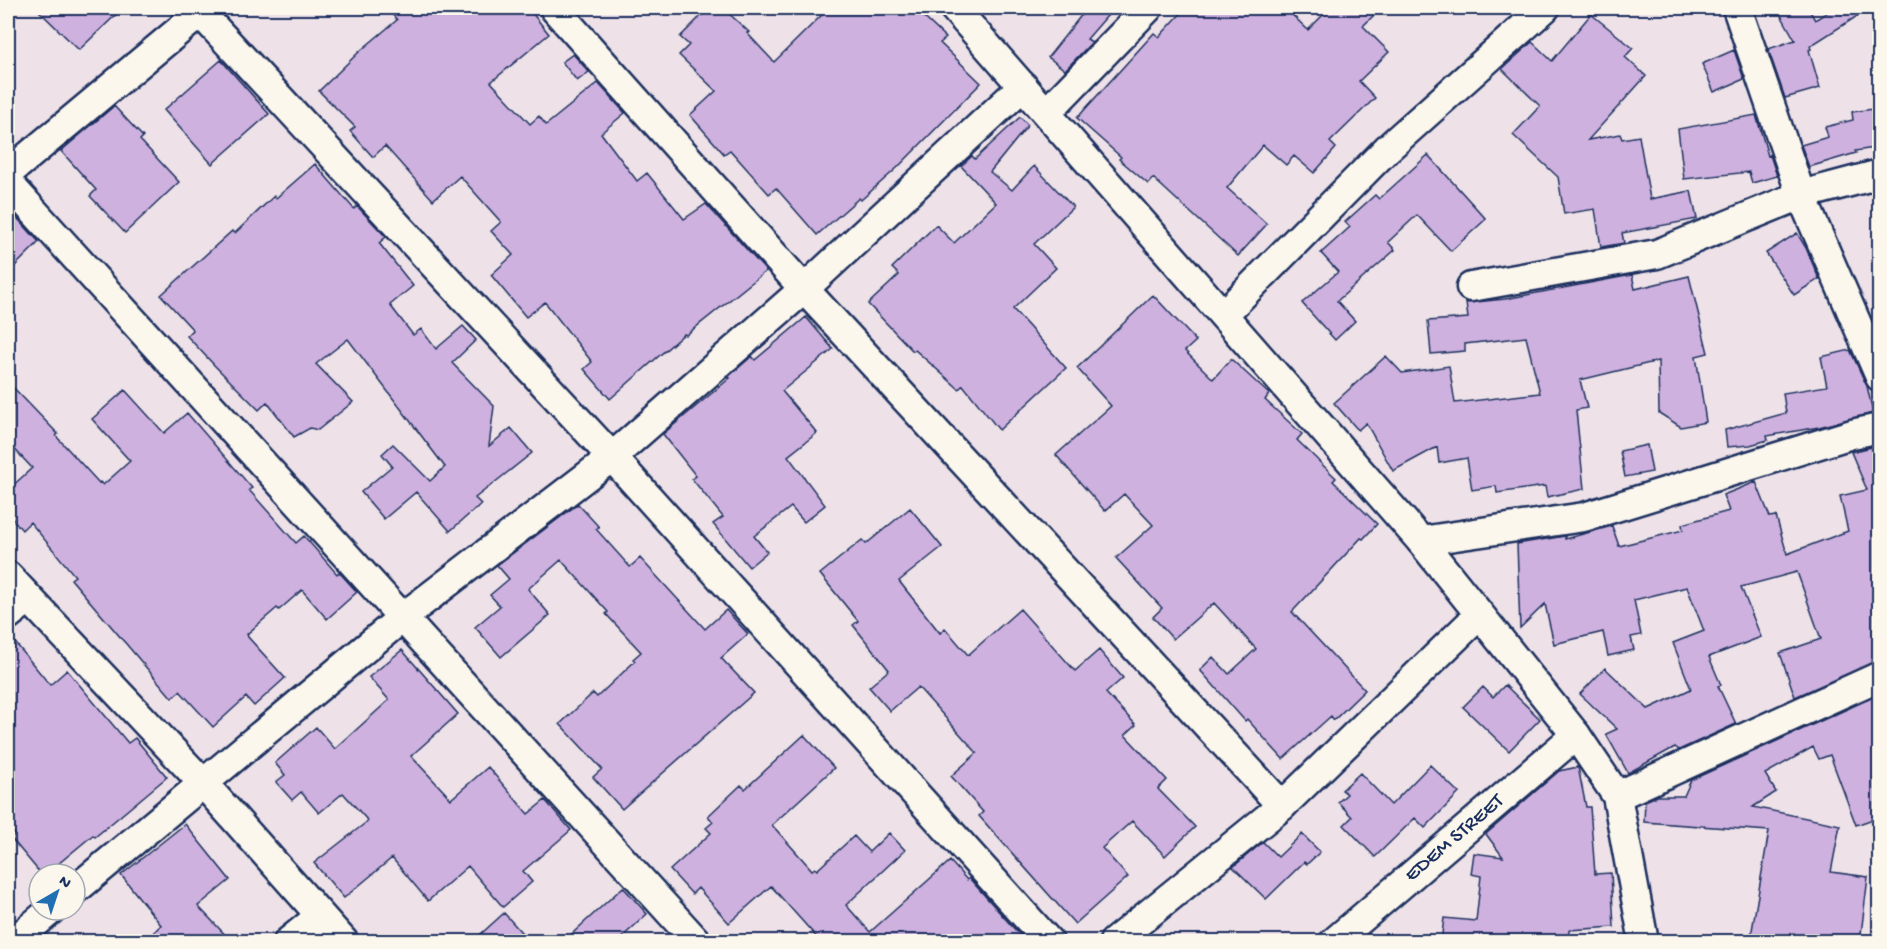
<svg xmlns="http://www.w3.org/2000/svg" width="1887" height="949" font-family="'Gochi Hand',sans-serif">
  <rect width="100%" height="100%" fill="#eee2e8"/>
  <filter id="ink" filterUnits="userSpaceOnUse"><feTurbulence type="fractalNoise" baseFrequency=".0167" numOctaves="2"/><feDisplacementMap in="SourceGraphic" scale="12" xChannelSelector="R" yChannelSelector="G"/><feConvolveMatrix kernelMatrix="1 2 1 2 8 2 1 2 1" color-interpolation-filters="sRGB"/></filter>
  <g filter="url(#ink)">
    <path fill="#ceb1df" stroke="#1b2f5e" stroke-width="1.5" d="M36,8H123L79,50Z
      M387,8H528L549,34L491,82L530,124L539,116L546,125L598,83L625,113L601,133L637,181L647,173L684,219L706,204L766,271L686,335L684,334L610,399L584,369L592,362L545,302L526,317L491,275L513,255L491,231L501,222L460,176L433,200L385,146L373,157L350,131L355,127L319,91L360,51L397,20Z
      M709,8H723L749,32L747,33L774,62L829,8H914L946,38L940,43L981,83L897,168L861,200L859,198L817,235L776,188L769,194L730,150L724,154L690,115L716,91L679,55L689,45L680,37Z
      M1087,8H1114L1087,39L1092,42L1065,70L1048,57Z
      M1186,8H1285L1308,30L1330,8H1381L1363,26L1389,52L1359,81L1375,98L1330,142L1336,148L1314,173L1294,156L1286,165L1263,145L1227,188L1267,224L1238,256L1153,178L1148,184L1119,159L1121,157L1077,118L1154,33L1159,37Z
      M1777,8H1808L1815,20L1834,8H1870L1810,46L1811,49L1809,50L1820,88L1785,98L1768,49L1795,40Z
      M1591,14L1633,48L1625,57L1646,76L1588,140L1620,134L1622,139L1639,136L1650,199L1691,191L1697,219L1622,233L1624,243L1601,247L1595,209L1564,214L1558,177L1513,135L1540,106L1502,69L1532,42L1552,61Z
      M1734,50L1744,79L1714,92L1702,64Z
      M573,54L589,72L577,81L562,62Z
      M221,60L269,114L212,164L164,110Z
      M114,106L143,137L140,140L179,182L125,233L90,196L96,190L61,151Z
      M1880,108V147L1855,151L1856,153L1809,167L1801,145L1828,137L1825,127L1853,120L1852,112Z
      M1756,115L1768,156L1770,155L1777,176L1752,183L1749,172L1684,179L1678,129Z
      M1020,117L1028,125L990,172L1012,190L1034,166L1073,207L1034,244L1056,268L1013,309L1066,368L999,430L963,385L959,389L915,350L913,351L868,304L899,275L892,268L936,225L954,243L996,203L961,166L972,156L975,159Z
      M1428,155L1486,219L1451,251L1417,215L1388,242L1395,250L1337,301L1355,321L1335,340L1302,303L1338,272L1321,253L1350,227L1345,222L1375,195L1379,199Z
      M315,164L354,209L357,206L386,237L379,243L413,286L390,305L413,335L421,329L436,349L463,326L476,340L452,363L494,406L489,446L511,428L532,453L475,498L481,504L450,531L416,492L384,519L361,492L392,466L382,454L393,444L430,481L445,467L348,339L316,364L353,402L318,430L310,428L294,437L267,402L259,410L215,366L187,336L193,330L161,295L232,231L235,233L274,196L276,198Z
      M8,208L39,242L8,273Z
      M1797,233L1806,248L1819,279L1794,295L1766,253Z
      M1632,275L1635,289L1689,276L1708,353L1696,356L1706,422L1681,427L1659,413L1658,361L1580,380L1587,408L1576,410L1584,489L1547,497L1545,486L1497,493L1496,486L1472,490L1467,458L1439,463L1437,447L1393,471L1366,423L1358,430L1334,403L1386,356L1402,373L1449,366L1455,403L1540,393L1526,337L1465,344V351L1431,354L1428,321L1468,318L1466,303L1505,299Z
      M1153,295L1196,341L1185,351L1213,379L1231,359L1269,394L1265,400L1302,434L1297,440L1336,478L1333,481L1377,524L1363,539L1361,538L1292,612L1365,690L1334,720L1331,716L1283,759L1247,719L1245,721L1200,670L1213,657L1229,674L1256,649L1214,603L1173,639L1153,617L1162,608L1116,558L1153,525L1124,494L1105,511L1056,455L1111,406L1077,368Z
      M806,317L833,349L782,391L817,433L788,456L825,505L804,522L791,507L754,536L767,552L749,567L713,524L723,517L692,479L696,476L663,434L730,378L728,377L752,356L755,360Z
      M1850,350L1867,386L1873,413L1819,427L1767,436L1768,440L1750,445L1727,447L1725,430L1786,413L1783,393L1827,386L1821,357Z
      M8,382L58,434L56,436L99,483L100,482L103,485L130,461L92,419L125,390L164,433L187,413L252,488L249,490L296,543L304,536L337,574L339,572L357,592L327,619L302,590L279,610L277,608L247,634L248,637L285,678L254,706L246,697L213,727L180,691L172,698L71,579L75,576L30,522L22,530L8,514V490L32,468L8,442Z
      M1647,445L1652,472L1625,477L1620,451Z
      M1880,445V660L1795,697L1780,653L1821,639L1797,572L1741,587L1761,637L1709,657L1721,685L1718,686L1736,724L1679,750L1675,747L1628,773L1606,734L1617,729L1580,694L1605,668L1648,709L1691,689L1673,643L1704,631L1687,587L1634,600L1641,635L1631,637L1634,650L1608,656L1603,632L1554,644L1545,604L1520,628L1517,544L1565,536V539L1612,526L1619,546L1683,530L1682,524L1729,511L1723,495L1756,482L1770,517L1776,516L1787,554L1848,531L1840,496L1867,490L1851,452Z
      M578,504L599,527L596,529L630,567L640,558L705,629L726,610L748,634L721,658L754,693L622,809L593,777L602,769L560,724L593,693L597,697L635,661L633,659L641,652L606,614L608,612L561,560L528,589L550,615L501,657L475,627L500,606L490,595L509,579L497,565Z
      M910,508L942,547L899,581L940,633L945,628L968,655L1020,609L1075,671L1099,650L1123,678L1106,693L1136,725L1125,735L1167,780L1158,789L1195,827L1165,856L1132,821L1102,848L1128,877L1075,924L979,816L983,812L951,776L977,753L918,687L890,711L869,687L889,670L853,625L858,621L820,574L862,540L866,544Z
      M8,634L50,685L67,670L128,743L135,738L167,777L95,837L93,835L46,874H41L11,838L15,834L8,826Z
      M402,650L458,714L411,756L451,799L488,767L528,814L545,800L571,830L523,871L532,882L503,907L468,866L428,901L392,858L344,898L314,863L368,821L343,793L319,813L301,792L292,800L276,782L285,775L275,763L316,727L335,749L389,700L369,677Z
      M1505,685L1540,719L1509,751L1463,707L1483,687L1493,697Z
      M1880,694V792L1876,818L1856,825L1830,755L1819,759L1813,747L1765,774L1776,792L1753,807L1840,825L1831,872L1868,877L1860,942H1750L1769,831L1644,822L1645,801L1657,796H1684L1691,780Z
      M804,735L834,768L772,825L812,870L815,868L817,870L854,836L869,852L889,833L905,850L846,905L870,932L950,861L967,880L969,878L1026,942H821L771,886L729,923L698,888L692,894L670,870L711,833L706,828L713,822L708,816L741,785L745,789Z
      M1430,765L1459,793L1425,828L1415,818L1375,857L1344,825L1352,817L1338,802L1347,794L1342,790L1360,773L1391,805Z
      M1578,767L1586,807H1590L1595,874L1611,873L1614,927L1569,930L1568,942H1441L1444,918L1476,921L1481,876L1471,874L1474,853L1503,857L1486,834L1559,771Z
      M185,824L230,880L198,906L232,942H144L161,925L121,875Z
      M1302,834L1320,852L1307,864L1304,862L1266,899L1233,867L1263,842L1278,857Z
      M623,887L647,914L617,942H563Z
      M504,913L530,942H472Z"/>
    <g fill="none" stroke-linecap="round" stroke-linejoin="round">
      <g stroke="#1b2f5e" stroke-width="33">
        <g id="minor">
          <path d="M196,8L612,457L1049,942"/>
          <path d="M554,8L804,289L1282,806"/>
          <path d="M954,8L1421,541L1576,735L1617,796L1644,942"/>
          <path d="M1737,8L1801,195L1880,377"/>
          <path d="M1047,112L1148,8"/>
          <path d="M8,173L206,8"/>
          <path d="M8,183L697,942"/>
          <path d="M1471,287L1657,254L1801,195L1880,174"/>
          <path d="M1224,314L1387,149L1545,8"/>
          <path d="M1421,541L1584,517L1852,434L1880,428"/>
          <path d="M8,576L203,783L344,942"/>
          <path d="M8,615L28,599"/>
          <path d="M1617,796L1880,676"/>
          <path d="M75,890L403,617L612,457L804,289L1023,86"/>
          <path d="M13,942L51,910"/>
          <path d="M288,942L320,916"/>
          <path d="M1114,942L1282,806L1479,615"/>
          <path id="s1" d="M1334,942L1576,735"/>
        </g>
      </g>
      <use href="#minor" stroke="#fbf7ec" stroke-width="28"/>
    </g>
  </g>
  <g text-anchor="middle" dominant-baseline="central" stroke-width="6" stroke-linejoin="round" paint-order="stroke">
    <g font-size="21" fill="#1b2f5e" stroke="#fbf7ec">
      <text stroke="none"><textPath href="#s1" startOffset="159">EDEM STREET</textPath></text>
    </g>
  </g>
  <rect width="1887" height="949" fill="none" stroke="#fbf7ec" stroke-width="30"/>
  <rect x="15" y="15" width="1857" height="919" fill="none" stroke="#1b2f5e" stroke-width="2" filter="url(#ink)"/>
  <g transform="translate(57 892) rotate(39)"><circle r="28" fill="#fbf7ec" stroke="#a1a7b3" stroke-width="1.5"/>
  <path d="M0-4.5L10 22L0 15L-10 22Z" fill="#1f6fb2"/>
  <text y="-9" font-size="16" font-weight="bold" text-anchor="middle" fill="#1b2f5e">N</text>
  </g>
</svg>
